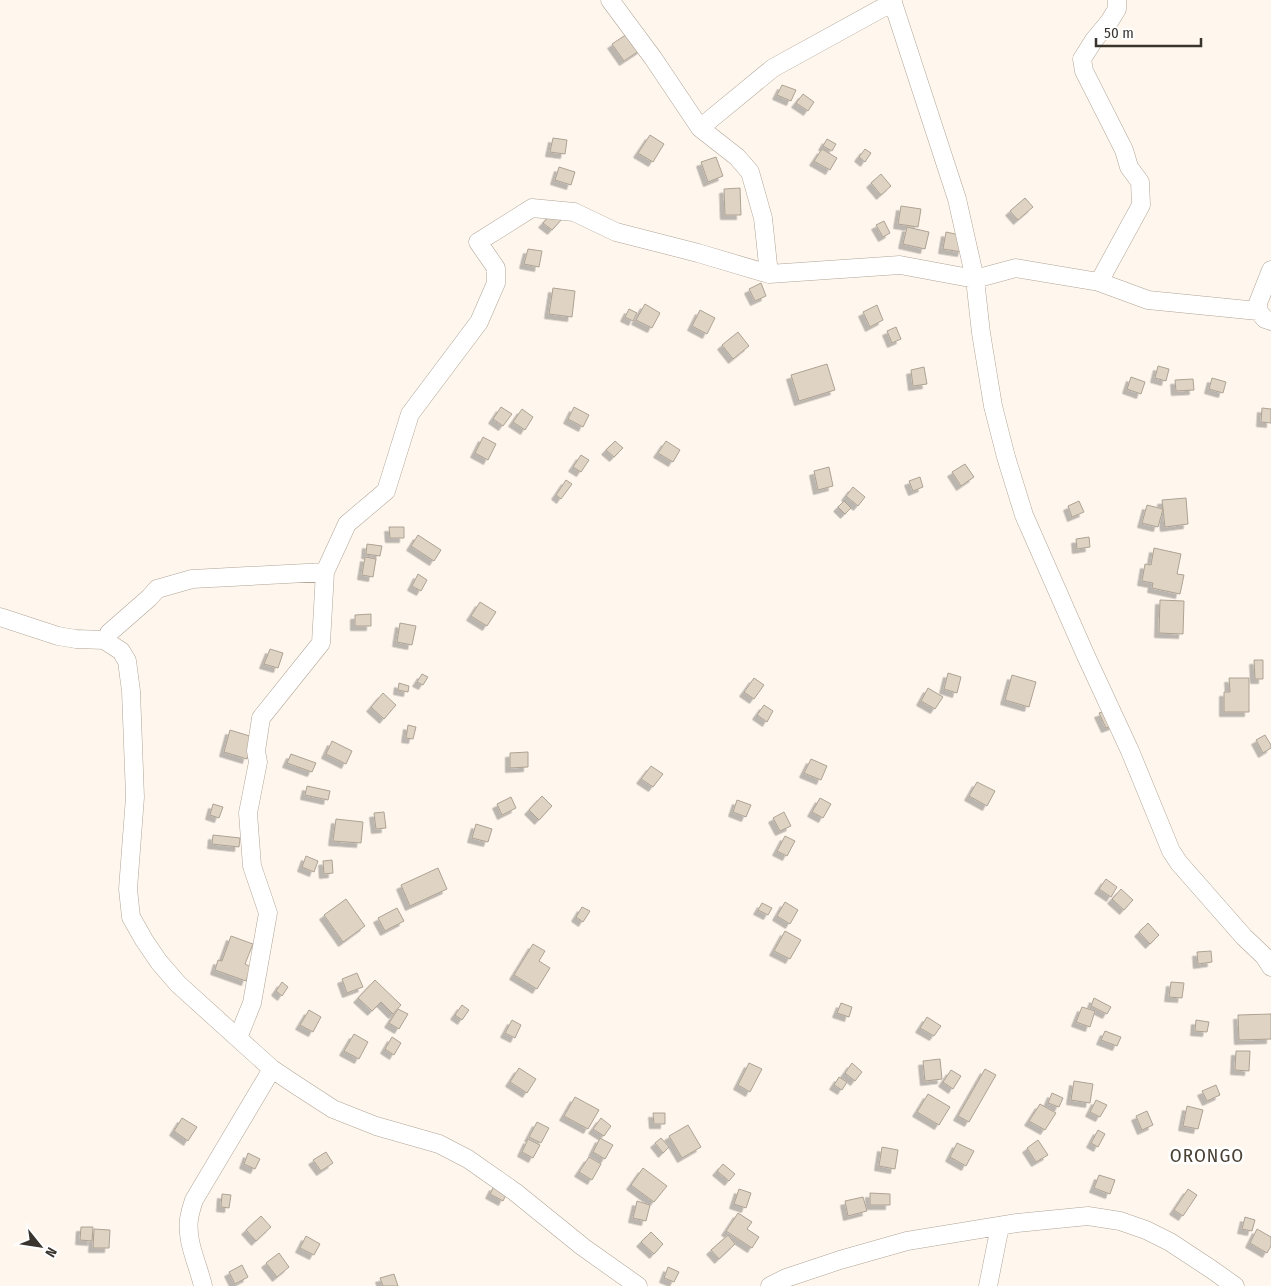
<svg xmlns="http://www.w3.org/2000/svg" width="1271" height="1286" font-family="'Fira Sans Condensed',sans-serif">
  <defs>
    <filter id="shadow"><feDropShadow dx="-4.5" dy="4.5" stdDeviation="0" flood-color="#0004"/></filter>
  </defs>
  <rect width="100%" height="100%" fill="#fff7ee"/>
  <path fill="#dfd3c4" stroke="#aea293" filter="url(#shadow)" d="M630,32L642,49L624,61L612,44Z
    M782,85L796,90L791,101L777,95Z
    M803,94L814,102L808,111L796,103Z
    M650,135L664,144L653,162L638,153Z
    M553,138L567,140L565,154L550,152Z
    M827,139L836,144L832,151L823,146Z
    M822,149L837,158L830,170L814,161Z
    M865,149L871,153L865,162L859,157Z
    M716,157L723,176L708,182L701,162Z
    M559,167L575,172L571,185L555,180Z
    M881,174L891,186L881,195L871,183Z
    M740,188L741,215H725L724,189Z
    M1025,198L1033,207L1018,220L1010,211Z
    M901,206L921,209L918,227L898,224Z
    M554,211L563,218L552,230L543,223Z
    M884,221L890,233L883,237L876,225Z
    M907,227L929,232L925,249L903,244Z
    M946,232L965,236L962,252L943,249Z
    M528,249L542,251L539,267L524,264Z
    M761,283L766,296L755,301L749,289Z
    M553,288L575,291L572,317L549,314Z
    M645,304L660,313L652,328L636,320Z
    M877,305L883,320L870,327L863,312Z
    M629,309L637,313L633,321L625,317Z
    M700,310L715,318L707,334L692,326Z
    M896,327L901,339L892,343L887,331Z
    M738,332L749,346L733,359L722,345Z
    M827,364L835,390L799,401L791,375Z
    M1158,366L1169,369L1166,381L1155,378Z
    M924,367L927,384L913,386L911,370Z
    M1131,377L1145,382L1141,394L1127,389Z
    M1212,378L1226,382L1223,393L1209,389Z
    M1193,379L1194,390L1176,391L1175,380Z
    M501,407L512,414L503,426L493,419Z
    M574,407L589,415L583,427L568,419Z
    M1262,408L1271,409V423L1261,422Z
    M522,409L533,417L525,430L513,422Z
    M483,437L496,444L488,460L475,453Z
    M615,441L623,448L614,457L606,450Z
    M666,441L680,450L673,462L658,453Z
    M581,455L589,460L581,472L573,467Z
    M965,464L974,477L961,486L952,472Z
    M829,467L833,486L818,490L814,471Z
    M920,477L923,487L913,491L909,481Z
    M566,480L572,484L561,499L556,495Z
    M853,487L865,497L858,506L846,496Z
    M1186,498L1188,524L1165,527L1162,500Z
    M844,501L851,508L845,514L838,507Z
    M1079,501L1084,512L1072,517L1068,506Z
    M1147,505L1163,509L1158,527L1142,523Z
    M389,527H404V538H390Z
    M418,535L441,550L434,561L411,546Z
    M1089,537L1090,547L1077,549L1076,539Z
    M367,544L382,546L380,556L366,554Z
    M1154,548L1181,554L1177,574L1184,575L1180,594L1152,588L1153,583L1142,581L1145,564L1151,565Z
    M365,557L376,559L373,577L362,575Z
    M418,574L427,580L421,591L412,586Z
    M1160,600L1184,601L1183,634L1159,633Z
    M480,602L496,612L487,626L471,616Z
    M371,614V626H355V615Z
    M400,623L416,626L412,645L397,642Z
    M270,649L283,653L278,668L264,664Z
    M1254,660H1263V679H1255Z
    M948,673L961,677L957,693L944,689Z
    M422,674L428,677L423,685L417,682Z
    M1012,675L1036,682L1029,707L1005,700Z
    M754,678L764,685L754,699L744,692Z
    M1229,678H1249V712H1224V692H1230Z
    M399,683L409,686L408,692L398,690Z
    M928,688L943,697L935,709L921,701Z
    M383,693L396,705L384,719L371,707Z
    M764,705L773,711L767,722L757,715Z
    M1108,710L1114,725L1106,728L1099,713Z
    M408,725L416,727L413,739L406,738Z
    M230,730L253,737L247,759L224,752Z
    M1265,735L1271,745V748L1263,753L1256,740Z
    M332,741L352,751L346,764L326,754Z
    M528,752V767L510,768V753Z
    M291,754L316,763L312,772L287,763Z
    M811,759L827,766L821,780L804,773Z
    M651,766L663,774L653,787L641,779Z
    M977,782L995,791L987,806L969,796Z
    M307,786L330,791L328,800L305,795Z
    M542,796L552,806L539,820L529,810Z
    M511,797L516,808L502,815L497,804Z
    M820,798L831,804L823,818L812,812Z
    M737,800L751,805L746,817L733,812Z
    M213,804L223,807L219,818L210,815Z
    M384,812L386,828L376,829L374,813Z
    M784,812L791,826L780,831L773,818Z
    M336,819L363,822L361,843L333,841Z
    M476,824L492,829L488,842L472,838Z
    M213,835L240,838L239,847L212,844Z
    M785,836L795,841L787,856L777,851Z
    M306,856L318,861L314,872L302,867Z
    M332,860L333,873L324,874L323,861Z
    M438,868L447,889L410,906L401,885Z
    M1106,879L1117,887L1111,897L1099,889Z
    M1121,889L1133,900L1124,910L1112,899Z
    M346,899L365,926L343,942L324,915Z
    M785,902L798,910L790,924L777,916Z
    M762,903L772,908L768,915L758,910Z
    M582,907L590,911L583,922L576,917Z
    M397,908L404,921L385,931L378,918Z
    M1148,923L1159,935L1150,944L1139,932Z
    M785,931L801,940L790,959L774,951Z
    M231,936L253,944L245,964L251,967L246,981L215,970L218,960L222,961Z
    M533,944L545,951L539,961L550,968L537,989L514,975Z
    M1211,951L1212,962L1198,964L1197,952Z
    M357,973L363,987L347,993L342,979Z
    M375,980L401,1005L393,1014L381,1002L372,1011L358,998Z
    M282,982L288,987L282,996L276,991Z
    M1171,982L1184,983L1182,998L1169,997Z
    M1094,998L1111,1007L1107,1014L1091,1006Z
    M841,1003L852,1007L849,1017L837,1013Z
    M462,1005L469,1010L462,1020L455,1015Z
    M1082,1007L1095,1011L1090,1027L1076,1022Z
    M398,1009L408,1014L399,1029L389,1023Z
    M309,1010L321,1017L313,1032L300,1025Z
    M1271,1014V1039L1239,1040L1238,1015Z
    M927,1017L941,1026L934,1036L920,1028Z
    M512,1020L521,1025L515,1038L505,1033Z
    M1196,1020L1209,1022L1207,1032L1195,1031Z
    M1105,1031L1121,1037L1117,1046L1101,1040Z
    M354,1034L368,1042L359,1059L344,1051Z
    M392,1037L401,1043L394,1055L385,1049Z
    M1236,1051H1250L1249,1071L1235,1070Z
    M940,1059L942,1079L925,1081L923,1061Z
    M749,1063L762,1069L750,1092L738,1085Z
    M852,1063L862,1072L855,1081L845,1073Z
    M519,1068L536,1079L527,1093L510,1082Z
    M985,1069L996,1075L969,1122L958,1116Z
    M951,1070L961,1076L953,1089L943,1082Z
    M839,1077L847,1082L842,1090L834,1085Z
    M1074,1081L1093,1084L1090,1103L1071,1100Z
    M1216,1085L1220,1095L1207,1101L1202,1091Z
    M1052,1093L1063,1098L1059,1107L1048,1103Z
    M928,1094L950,1107L939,1125L917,1112Z
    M575,1097L599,1110L588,1129L564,1116Z
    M1096,1100L1107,1105L1100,1117L1090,1112Z
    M1040,1104L1056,1113L1045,1130L1029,1121Z
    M1187,1106L1203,1110L1198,1129L1183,1126Z
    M1147,1111L1153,1125L1142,1130L1136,1116Z
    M653,1113H665V1124H654Z
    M182,1118L197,1127L188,1141L174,1131Z
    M601,1118L611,1126L604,1136L593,1129Z
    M537,1122L549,1128L541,1143L529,1137Z
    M688,1125L701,1147L682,1158L669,1136Z
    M1098,1130L1105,1134L1098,1147L1091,1143Z
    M600,1138L613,1145L605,1159L593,1152Z
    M661,1138L669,1147L663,1153L655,1143Z
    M528,1139L540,1145L533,1158L522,1152Z
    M1038,1140L1048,1155L1036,1162L1027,1148Z
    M957,1143L974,1151L966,1166L950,1157Z
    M882,1147L898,1150L895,1169L879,1166Z
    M326,1152L333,1163L321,1171L313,1160Z
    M248,1153L260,1159L255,1169L244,1164Z
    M589,1157L601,1164L592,1180L579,1172Z
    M723,1164L735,1174L729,1181L717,1171Z
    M643,1168L667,1186L654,1202L631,1185Z
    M1099,1175L1115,1180L1110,1194L1094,1188Z
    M494,1186L507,1193L503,1201L490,1194Z
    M739,1189L751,1193L746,1208L734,1204Z
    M1188,1189L1197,1195L1183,1216L1174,1210Z
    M870,1193L890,1194V1205H870Z
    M222,1194L231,1195L229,1208L221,1207Z
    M863,1197L867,1211L848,1216L845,1201Z
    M637,1201L650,1205L646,1221L633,1218Z
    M738,1213L752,1222L747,1229L759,1237L752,1248L726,1231Z
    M261,1216L271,1227L256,1241L246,1230Z
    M1245,1217L1255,1220L1252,1231L1242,1229Z
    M81,1227H93L92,1241L80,1240Z
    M94,1229L110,1230L109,1248H93Z
    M1257,1229L1271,1237V1246L1267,1253L1250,1243Z
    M651,1232L663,1244L654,1254L641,1242Z
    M728,1235L735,1244L719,1259L711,1250Z
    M306,1236L320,1244L314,1255L300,1248Z
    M279,1253L289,1267L277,1277L266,1263Z
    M242,1265L248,1277L235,1284L229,1272Z
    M668,1267L679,1272L674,1282L664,1278Z
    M394,1274L398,1286H383L380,1278Z"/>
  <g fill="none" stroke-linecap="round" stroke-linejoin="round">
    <g stroke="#b0a496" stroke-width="19">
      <path id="minor" d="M610,0L653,58L700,128L737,157L750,172L763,218L769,274
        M892,0L957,199L975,279L981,333L993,406L1006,457L1024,515L1086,656L1130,751L1171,851L1179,863L1244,937L1264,956L1271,967
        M700,128L773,68L893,2
        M1271,270L1258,303V311L1265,319L1271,321
        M1099,282L1141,205L1140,182L1129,167L1124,150L1084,71L1082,59L1094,40L1109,22L1117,9V0
        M0,617L58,636L76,639L104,640L121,651L127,661L131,691L135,797L128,889L131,917L144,940L159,962L178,984L272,1069L296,1085L333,1109L376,1126L439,1144L468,1159L515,1192L583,1247L638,1286
        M109,633L149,598L157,589L192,579L325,572
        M238,1038L252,1003L268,913L252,866L248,813L258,762L256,751L261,718L321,643L325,572L347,524L386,491L410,414L479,322L496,283V268L478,242L532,208L574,212L616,232L698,253L769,274L900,265L975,279L1016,268L1099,282L1148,300L1258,311
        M203,1286C198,1264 186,1242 189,1219C190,1213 192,1206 194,1200L272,1069
        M770,1286L786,1278L840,1260L907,1241L1017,1223L1088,1216L1120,1221L1146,1230L1170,1242L1211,1269L1235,1286
        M988,1286L1000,1226"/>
    </g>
    <use href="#minor" stroke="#fff" stroke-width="18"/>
  </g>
  <g text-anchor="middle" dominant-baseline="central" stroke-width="5" stroke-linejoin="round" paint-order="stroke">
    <g font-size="19" letter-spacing="1" fill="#4a4033" stroke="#fff">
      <text x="1207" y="1155">ORONGO</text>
    </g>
  </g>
  <g transform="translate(40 1246) rotate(120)" stroke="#ffffff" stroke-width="4" paint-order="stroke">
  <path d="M0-4L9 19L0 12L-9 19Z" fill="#39342e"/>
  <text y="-8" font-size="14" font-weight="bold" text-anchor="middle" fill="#39342e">N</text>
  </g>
  <path d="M1096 38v8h105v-8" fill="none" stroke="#39342e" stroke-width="2.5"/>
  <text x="1104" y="38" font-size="15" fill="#39342e" stroke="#ffffff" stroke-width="4" paint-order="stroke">50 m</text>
</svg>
